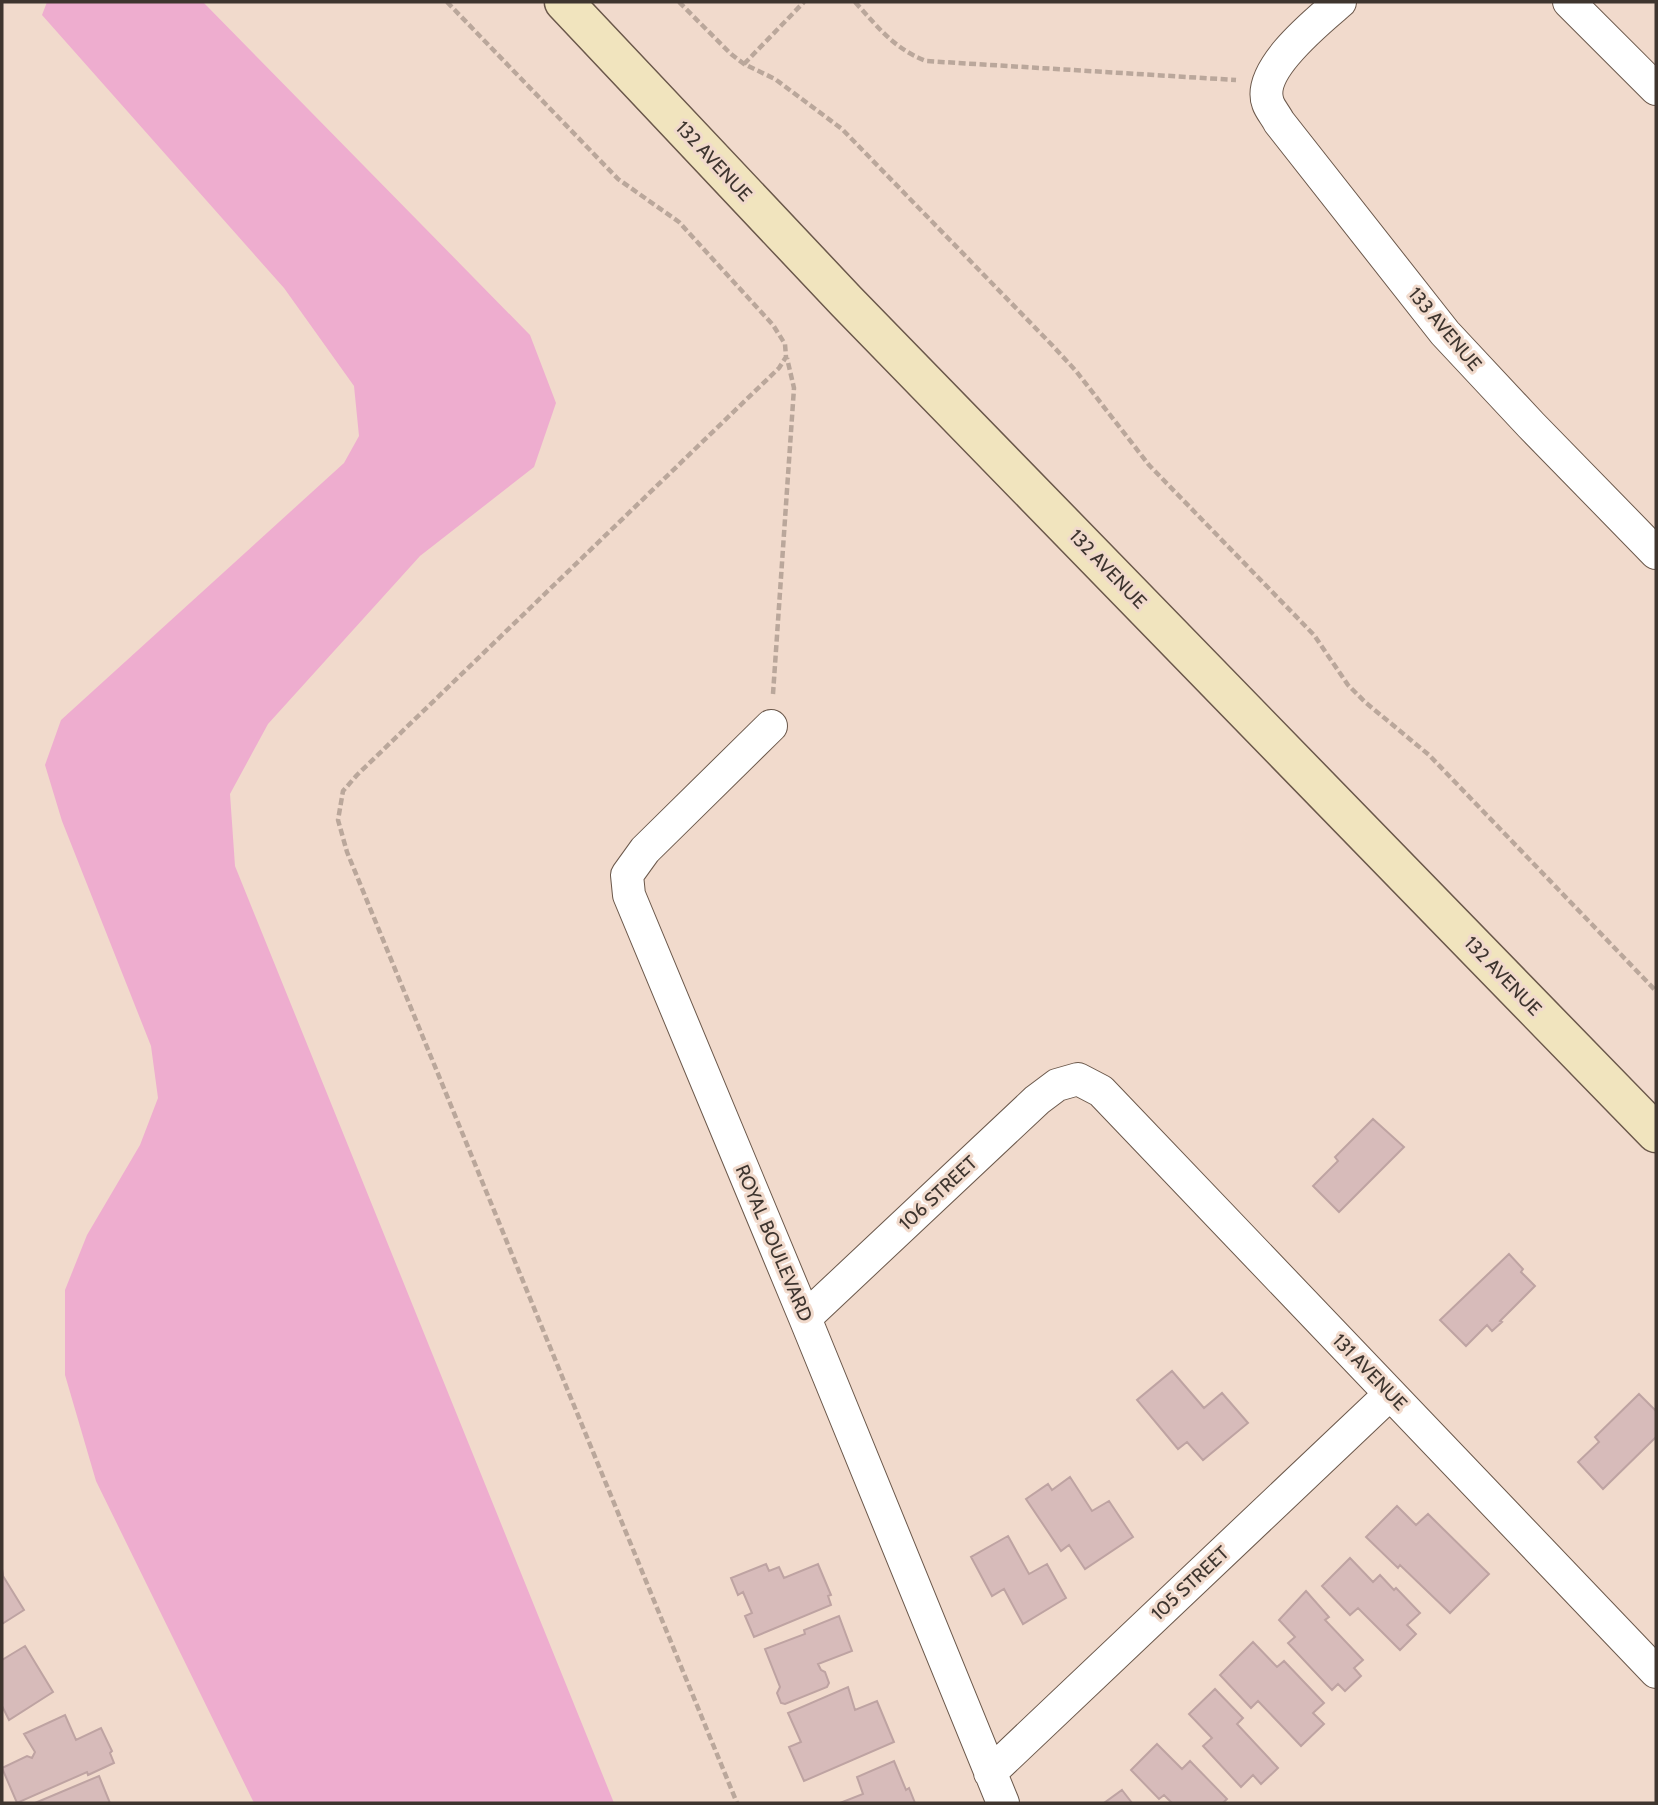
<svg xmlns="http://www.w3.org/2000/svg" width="1658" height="1805" font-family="Cabin,sans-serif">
  <rect width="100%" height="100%" fill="#f1dacc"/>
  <path fill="#eeadcf" d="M47,2H203L530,335L556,403L534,467L420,556L268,724L230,794L235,866L614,1803H254L96,1481L65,1375V1290L87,1235L140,1145L158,1098L151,1046L62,821L45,765L61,720L344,463L359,436L354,386L284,288L42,15Z"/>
  <path fill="#d7bbba" stroke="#bea3a2" stroke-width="2" d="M1373,1119L1404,1147L1339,1212L1313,1186L1338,1161L1335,1157Z
    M1509,1254L1523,1269L1521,1272L1535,1286L1500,1321L1502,1322L1492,1331L1487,1325L1466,1346L1440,1320Z
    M1172,1371L1204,1408L1222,1393L1248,1423L1203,1460L1187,1442L1178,1449L1137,1400Z
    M1639,1394L1655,1410L1656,1408V1437L1603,1489L1578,1462L1599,1442L1595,1437Z
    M1070,1477L1092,1511L1109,1501L1133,1537L1085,1569L1069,1545L1061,1551L1026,1499L1048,1484L1052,1490Z
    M1397,1506L1416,1525L1428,1514L1489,1574L1450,1613L1400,1565L1398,1568L1366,1537Z
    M1008,1536L1029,1574L1047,1564L1066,1598L1023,1624L1004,1589L992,1596L971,1557Z
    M1350,1558L1373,1582L1380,1575L1394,1590L1396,1588L1420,1613L1407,1625L1416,1634L1400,1650L1358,1608L1350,1615L1322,1586Z
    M766,1564L769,1571L779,1567L784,1578L818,1564L831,1595L828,1596L831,1605L754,1637L745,1616L752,1613L743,1592L738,1595L731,1578Z
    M2,1569L3,1576L24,1610L2,1624Z
    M1306,1591L1329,1617L1325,1620L1363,1660L1354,1668L1361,1676L1345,1691L1338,1684L1332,1690L1288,1643L1295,1637L1279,1620Z
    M839,1616L852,1651L818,1664L821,1670L825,1672L829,1683L827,1687L785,1704L781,1703L777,1693L780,1687L765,1649L805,1634L804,1630Z
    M1253,1642L1277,1667L1284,1661L1324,1703L1313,1713L1324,1724L1301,1746L1258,1701L1251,1708L1220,1675Z
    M25,1646L53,1692L9,1720L2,1706V1660Z
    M848,1687L855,1710L877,1701L894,1742L804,1781L789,1747L801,1742L788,1713Z
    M1215,1689L1243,1718L1237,1724L1278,1768L1261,1784L1253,1775L1241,1787L1203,1746L1212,1738L1189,1714Z
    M65,1715L76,1740L101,1728L112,1751L110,1753L114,1763L88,1775L87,1772L17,1803L2,1768L27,1756L32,1758L35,1752L24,1734Z
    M1157,1744L1182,1769L1190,1761L1227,1799L1223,1803H1172L1164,1795L1159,1799L1131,1770Z
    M894,1761L906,1790L909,1788L915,1803H840L863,1794L857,1777Z
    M99,1776L110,1803H35Z
    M1122,1790L1132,1803H1104Z"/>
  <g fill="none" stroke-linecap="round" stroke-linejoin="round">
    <g stroke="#6b584b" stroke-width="34">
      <path id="street" d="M1340,2C1318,21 1256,70 1268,103C1270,109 1276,116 1279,122L1445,333L1531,425L1656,553
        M1569,2L1656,89
        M771,726L645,850L627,875L629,895L805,1318L1003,1803
        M805,1318L1037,1100L1057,1085L1078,1079L1101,1091L1656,1672
        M990,1773L1390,1394"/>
    </g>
    <g stroke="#6b584b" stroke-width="41">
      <path id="secondary" d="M564,2L846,301L1656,1133"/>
    </g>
    <path stroke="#baa79b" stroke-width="4.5" stroke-dasharray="7 3.5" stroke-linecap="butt" d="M447,2L618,179L679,222L773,325L785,344L786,357L779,368L357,775L343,791L338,820L347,852L737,1803
      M679,2L731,54L744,64L775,79L842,129L1051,344L1076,371L1149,465L1314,635L1348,685L1365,702L1429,755L1656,991
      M855,2C878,27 893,48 926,61L1236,80
      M744,64L804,2
      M773,694L794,388L787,358"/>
    <use href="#street" stroke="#fff" stroke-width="32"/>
    <use href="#secondary" stroke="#f1e4be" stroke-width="38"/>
  </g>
  <g text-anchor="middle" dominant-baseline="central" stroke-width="6" stroke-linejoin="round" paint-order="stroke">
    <g font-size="19" fill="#3e352f" stroke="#f1dacc">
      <text transform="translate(714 161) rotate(47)">132 AVENUE</text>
      <text transform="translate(1445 329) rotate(50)">133 AVENUE</text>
      <text transform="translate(1108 569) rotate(46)">132 AVENUE</text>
      <text transform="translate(1503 976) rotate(46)">132 AVENUE</text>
      <text transform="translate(938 1193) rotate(-43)">106 STREET</text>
      <text transform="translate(774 1243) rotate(67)">ROYAL BOULEVARD</text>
      <text transform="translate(1370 1372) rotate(46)">131 AVENUE</text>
      <text transform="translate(1190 1583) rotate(-43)">105 STREET</text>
    </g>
  </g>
  <rect width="1658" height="1805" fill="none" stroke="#3e352f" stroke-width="7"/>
</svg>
